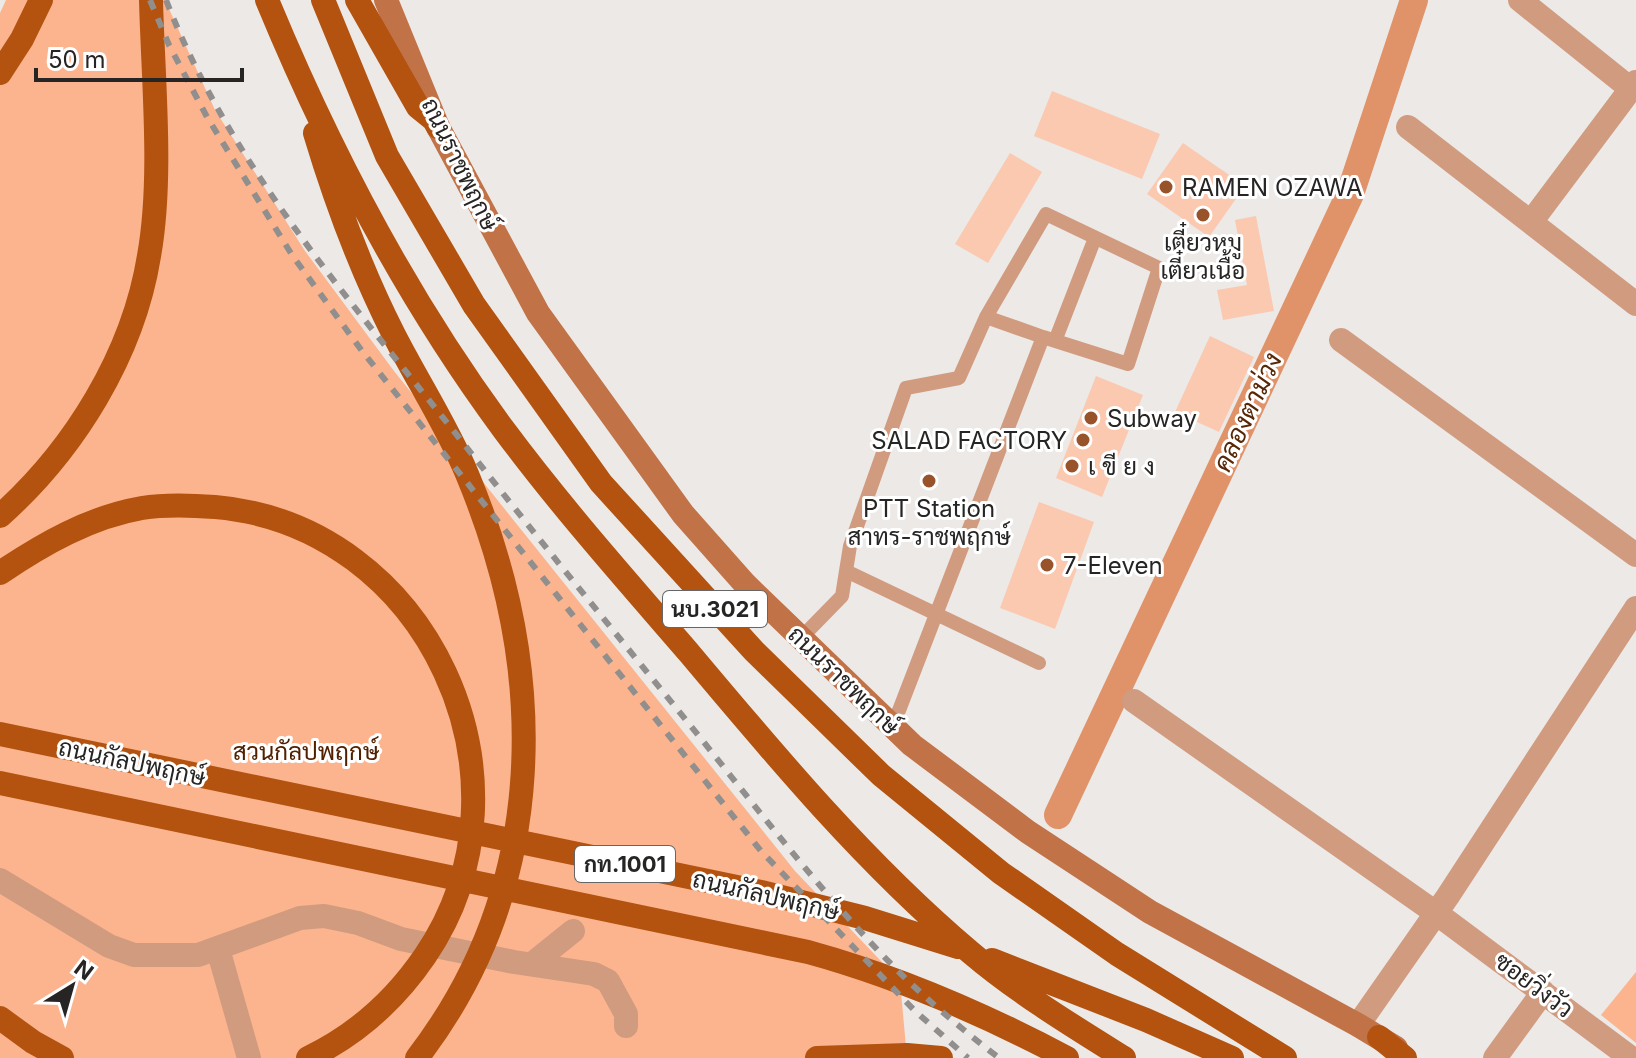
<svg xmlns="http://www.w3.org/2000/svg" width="1636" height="1058" font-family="Inter,Sarabun,sans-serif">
  <rect width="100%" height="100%" fill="#ece9e7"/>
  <path fill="#fcb48e" d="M6,0H165L215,110L305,251L394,371L795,871L900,981L907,1058H0V13Z
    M1636,972V1043L1601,1015Z"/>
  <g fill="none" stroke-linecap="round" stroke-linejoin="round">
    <path stroke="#e09269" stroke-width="28" d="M1058,815L1350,194L1414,0"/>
  </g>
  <path fill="#fac9b0" d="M1052,91L1160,134L1142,179L1034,136Z
    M1183,143L1245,186L1209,237L1147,194Z
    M1010,153L1042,172L988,263L955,244Z
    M1256,216L1274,311L1223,320L1217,290L1247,285L1235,220Z
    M1210,336L1254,357L1219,432L1175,412Z
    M1096,376L1143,395L1102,497L1056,478Z
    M1039,502L1094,522L1055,629L1000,608Z"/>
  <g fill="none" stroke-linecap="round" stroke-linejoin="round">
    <path stroke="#d19b7f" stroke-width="14" d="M986,317L1046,214L1159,268L1128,364L1043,337
      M1055,341L1095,238
      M846,571L1039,663
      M801,638L842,596L850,546L906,388L959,378L986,317L1043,337L893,726"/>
    <path stroke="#d19b7f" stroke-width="24" d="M1520,0L1631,89
      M1408,127L1636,304
      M1531,222L1636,82
      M1341,340L1636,555
      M1134,701L1436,913L1631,1058
      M0,880L109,946L134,955H198L300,918L324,916L358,923L401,939L514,962L594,974L608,981L626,1014V1026
      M218,949L249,1058
      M532,964L573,931
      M1358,1025L1448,896L1636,608
      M1495,1058L1543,992"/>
    <path stroke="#c17247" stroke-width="24" d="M386,0L438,127L538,313L683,514L745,584L912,745L1028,832L1150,912L1358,1025L1396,1048"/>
    <path stroke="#b3530f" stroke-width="24" d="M267,0C329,150 407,299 504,430C562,508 627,581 690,654C778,759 866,864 970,952C1017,992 1071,1025 1124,1058
      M323,0L387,156L474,305L601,483L754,651L881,775L1001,873L1117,954L1285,1058
      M357,0L418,107L434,120L438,127
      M0,73L22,39L41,0
      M315,133C336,203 361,270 394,335C418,382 447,426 467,474C549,670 550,885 417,1058
      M0,516C74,450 133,355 149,256C163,178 153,80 151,0
      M0,573C43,544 90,517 142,508C166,504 190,505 215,507C428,525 545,780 425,956C395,1000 356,1035 308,1058
      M0,734L761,892L865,918L958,947
      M0,783L808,952C899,977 984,1014 1067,1058
      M992,960L1146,1020L1232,1058
      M0,1018L33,1042L62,1058
      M1379,1037L1405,1058
      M817,1058L907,1055L941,1058"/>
    <path stroke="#918f8e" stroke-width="6" stroke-dasharray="10 10" stroke-linecap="butt" d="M150,0L169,45L207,117L292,255L362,351L761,851L914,1010L968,1058
      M166,0C231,167 350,300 460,439C535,535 613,630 690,725C757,808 821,893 896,969C928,1001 963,1030 999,1058"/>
  </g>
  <g fill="#99532b" stroke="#fff" stroke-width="3">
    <circle cx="1166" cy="187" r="8"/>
    <circle cx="1203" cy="215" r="8"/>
    <circle cx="1091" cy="418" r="8"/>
    <circle cx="1083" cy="440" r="8"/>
    <circle cx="1072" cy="466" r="8"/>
    <circle cx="929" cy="481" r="8"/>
    <circle cx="1047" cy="565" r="8"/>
  </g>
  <g text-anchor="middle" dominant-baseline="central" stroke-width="6" stroke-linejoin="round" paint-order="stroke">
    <g fill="#fff" stroke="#676666" stroke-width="2">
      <rect x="663" y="591" width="104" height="36" rx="6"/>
      <rect x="575" y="846" width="100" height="36" rx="6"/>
    </g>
    <g font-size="22" font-weight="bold" fill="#262524">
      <text x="715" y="609">นบ.3021</text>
      <text x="625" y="864">กท.1001</text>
    </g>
    <g font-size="24" fill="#262524" stroke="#fff">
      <text transform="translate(460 164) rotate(64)">ถนนราชพฤกษ์</text>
      <text transform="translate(844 680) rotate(44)">ถนนราชพฤกษ์</text>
      <text transform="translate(132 762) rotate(12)">ถนนกัลปพฤกษ์</text>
      <text transform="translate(766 895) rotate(13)">ถนนกัลปพฤกษ์</text>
      <text transform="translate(1534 985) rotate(37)">ซอยวิ่งวัว</text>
    </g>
    <g font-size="24" fill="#262524" stroke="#fff" text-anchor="start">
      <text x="1182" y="187">RAMEN OZAWA</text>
      <text x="1203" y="242" text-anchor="middle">เตี๋ยวหมู<tspan x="1203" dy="28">เตี๋ยวเนื้อ</tspan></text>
      <text x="1107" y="418">Subway</text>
      <text x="1067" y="440" text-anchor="end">SALAD FACTORY</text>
      <text x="1088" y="466">เ ขี ย ง</text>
      <text x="929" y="508" text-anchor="middle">PTT Station<tspan x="929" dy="28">สาทร-ราชพฤกษ์</tspan></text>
      <text x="1063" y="565">7-Eleven</text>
    </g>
    <g font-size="24" fill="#512001" stroke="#fff">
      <text x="306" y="751">สวนกัลปพฤกษ์</text>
    </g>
    <g font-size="26" font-style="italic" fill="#582707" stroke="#fff">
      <text transform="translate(1247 412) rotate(-65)">คลองตาม่วง</text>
    </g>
  </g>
  <g transform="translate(72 986) rotate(37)" stroke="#ffffff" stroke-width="6" paint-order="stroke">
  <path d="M0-6L14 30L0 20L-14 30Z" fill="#262524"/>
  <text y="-12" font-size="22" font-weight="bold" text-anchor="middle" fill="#262524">N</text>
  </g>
  <path d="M36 68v12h206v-12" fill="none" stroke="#262524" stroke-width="4"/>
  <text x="48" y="68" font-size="24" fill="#262524" stroke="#ffffff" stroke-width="6" paint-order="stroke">50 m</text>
</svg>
